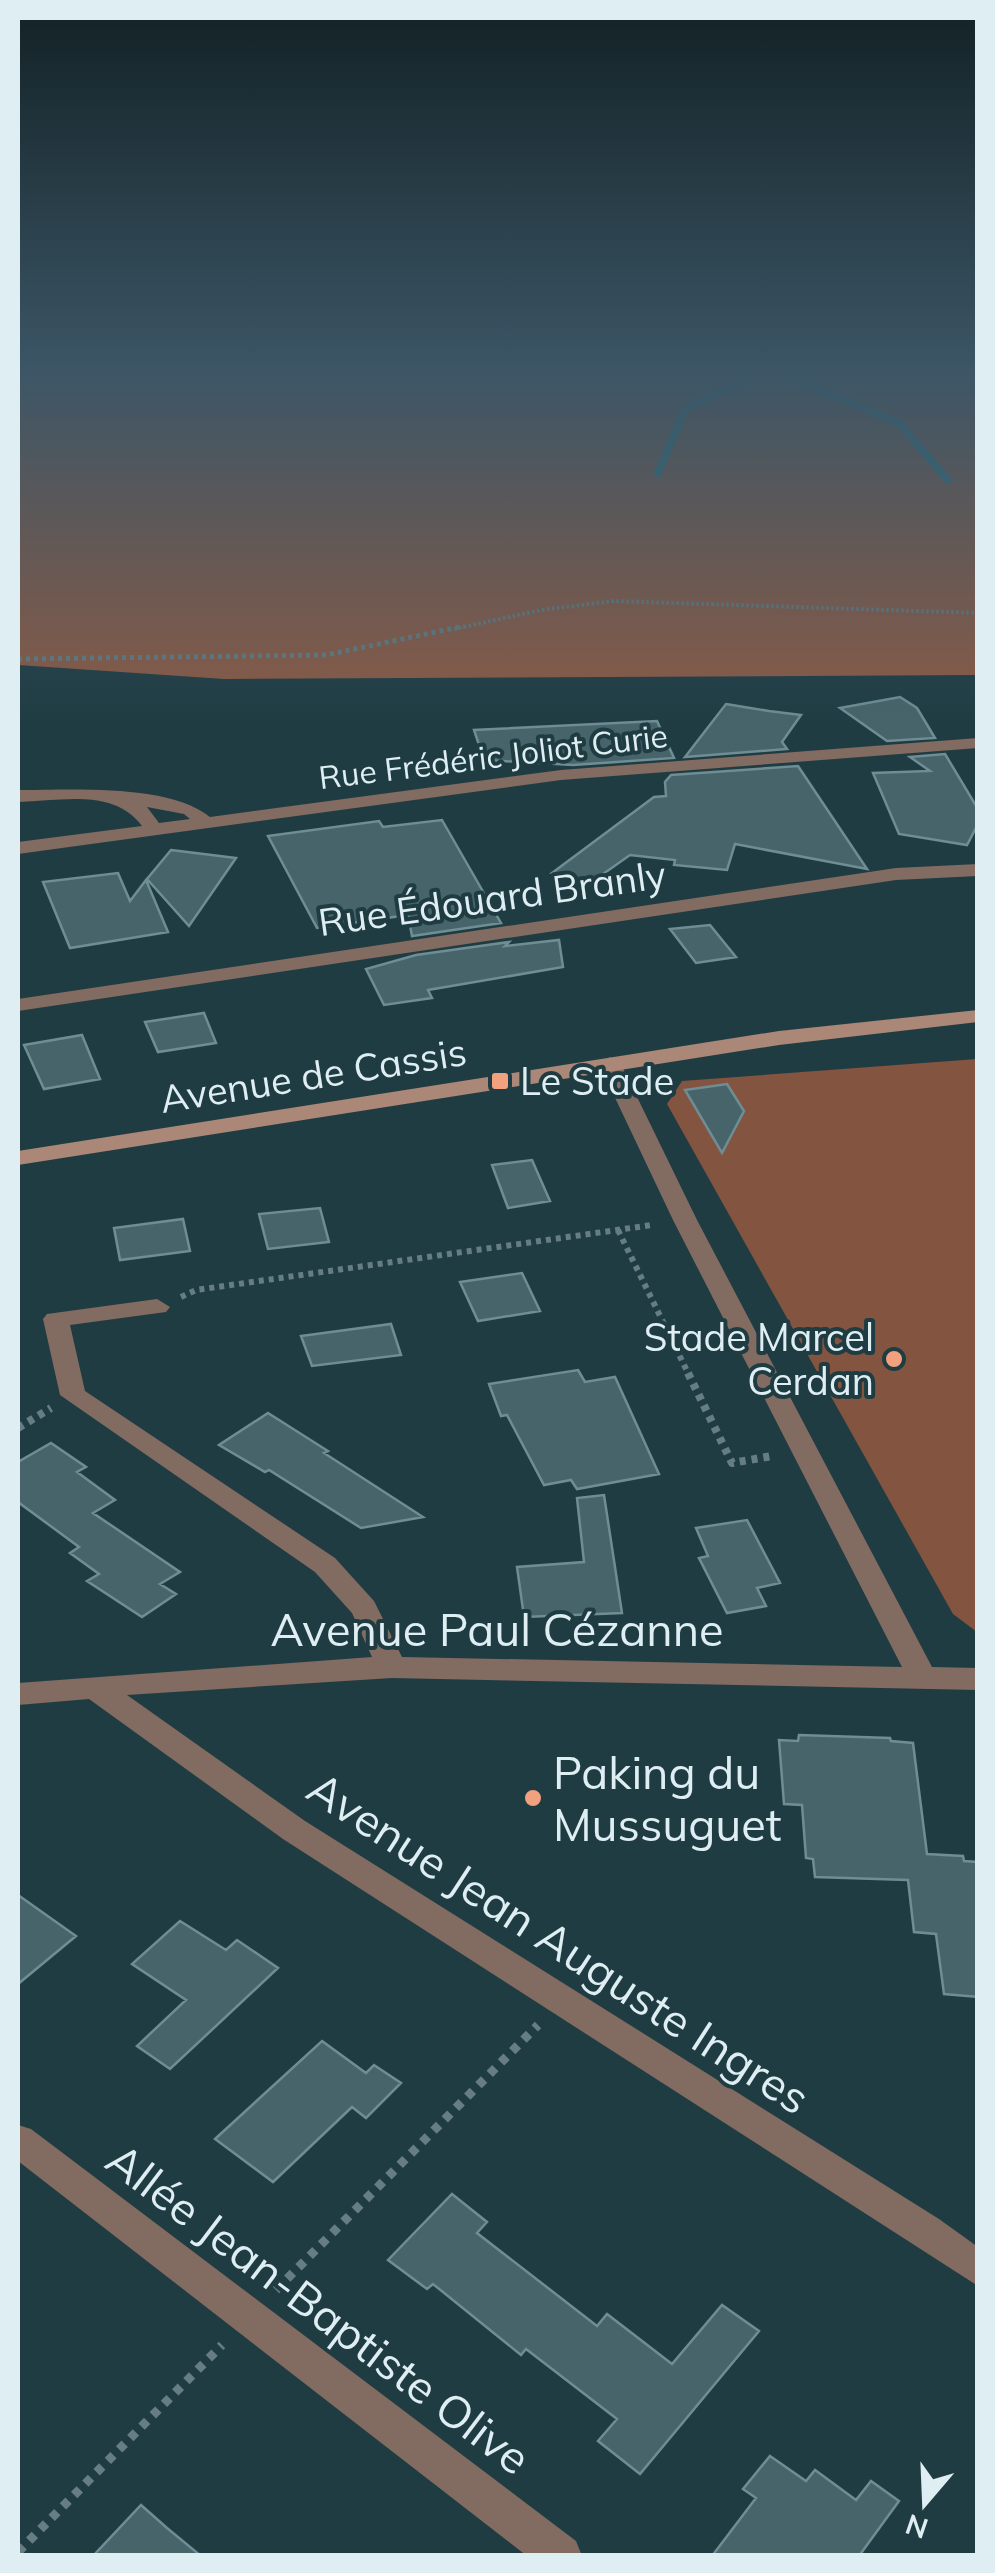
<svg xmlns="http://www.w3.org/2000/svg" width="995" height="2573" font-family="Mulish,sans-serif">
  <rect width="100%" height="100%" fill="#203c43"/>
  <path fill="#83543f" d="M977,1059V1632L953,1614L667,1104L682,1081Z"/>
  <path fill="#8c5b45" d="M18,368H977V675L224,679L18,665Z"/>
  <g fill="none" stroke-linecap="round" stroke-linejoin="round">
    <path stroke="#337988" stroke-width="8" d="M768,368L899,423L948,480
      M658,473L685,409L768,368"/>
  </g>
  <path fill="#47646b" stroke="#6e8d94" stroke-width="2.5" d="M900,697L917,708L935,738L887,741L840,708Z
    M726,704L769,711L801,715L782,742L787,749L685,757Z
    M657,721L674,758L573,765L484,760L474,730Z
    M945,754L978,809V824L967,845L899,834L873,773L930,771L910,757Z
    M798,766L867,869L735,844L727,870L674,865L675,860L630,855L589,884L552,873L654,797L666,796L665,782L671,775Z
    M442,820L501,923L412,936L408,915L317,928L268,836L379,821L383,827Z
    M171,850L236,858L189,926L147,879Z
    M118,873L130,901L146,880L168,932L70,948L43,882Z
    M710,925L736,957L696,963L670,929Z
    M559,940L563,967L428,990L432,998L384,1005L366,969L416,955L509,942L505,946Z
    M204,1013L216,1043L158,1052L145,1022Z
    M82,1035L100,1079L44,1089L24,1045Z
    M727,1084L744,1111L722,1153L685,1090Z
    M532,1160L550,1201L508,1208L492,1165Z
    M320,1208L329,1242L268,1249L259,1214Z
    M183,1219L190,1251L120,1260L114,1228Z
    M522,1273L540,1311L478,1321L460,1282Z
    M391,1324L401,1355L312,1366L301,1336Z
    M578,1370L585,1382L615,1377L659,1474L577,1489L571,1480L544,1485L507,1415L501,1416L489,1384Z
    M268,1413L328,1451L324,1453L423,1517L361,1528L269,1470L265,1472L219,1445Z
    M51,1443L86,1467L77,1472L115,1500L93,1513L180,1572L160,1584L176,1594L142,1617L87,1581L99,1574L70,1553L79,1547L18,1502V1462Z
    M604,1495L622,1613L524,1617L517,1567L584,1562L577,1498Z
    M747,1520L780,1583L757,1588L766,1606L727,1613L699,1558L708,1556L696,1528Z
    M799,1735L890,1738L891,1741L913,1743L927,1854L963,1856L964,1861L978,1862V1997L944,1994L936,1934L914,1932L908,1880L815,1877L813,1859L806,1858L802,1805L784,1804L779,1740L798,1741Z
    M18,1895L76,1936L18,1984Z
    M180,1921L226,1950L237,1940L278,1968L170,2069L137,2046L186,2000L132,1964Z
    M322,2041L366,2073L374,2065L401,2083L366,2118L352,2107L273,2182L215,2139Z
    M452,2194L487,2222L477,2233L597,2326L607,2314L672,2364L722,2305L759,2331L640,2474L598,2441L617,2419L526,2349L521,2355L433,2284L427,2289L388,2260Z
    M770,2456L806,2481L815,2470L856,2500L871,2481L899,2501L859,2556H712L756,2498L743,2489Z
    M141,2505L167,2528L201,2556H93Z"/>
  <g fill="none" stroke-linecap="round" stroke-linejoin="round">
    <path stroke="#657d83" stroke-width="4" stroke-dasharray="2.5 2.5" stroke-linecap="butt" d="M454,629L541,610L614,601L978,613"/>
    <path stroke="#657d83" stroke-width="5" stroke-dasharray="4 4" stroke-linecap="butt" d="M18,659L326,655L464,626"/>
    <path stroke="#657d83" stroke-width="6" stroke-dasharray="5 5" stroke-linecap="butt" d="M618,1230L689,1375
      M181,1297L196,1290L652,1225"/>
    <path stroke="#657d83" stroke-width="8" stroke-dasharray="6 6" stroke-linecap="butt" d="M688,1373L732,1463L772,1456
      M18,1428L51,1408"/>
    <path stroke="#657d83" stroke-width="9" stroke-dasharray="8 8" stroke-linecap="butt" d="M276,2290L538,2025
      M18,2552L222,2345"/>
    <path fill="#826b61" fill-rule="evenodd" d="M978,738V748L561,780L18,854V842L142,826C114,788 61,801 18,802V790C70,790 168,783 210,817L561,770ZM147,807L184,814L190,819L159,823Z
      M978,864V876L896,880L18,1011V999L896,868Z
      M610,1057L621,1064L697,1220L932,1667L978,1668V1690L392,1678L127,1695L305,1821L939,2219L978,2247V2286L283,1839L89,1699L18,1705V1683L372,1657L352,1613L315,1572L60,1395L43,1319L47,1314L157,1299L170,1307L166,1312L70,1325L85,1391L335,1558L374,1601L402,1657L902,1667L673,1220L599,1064Z
      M18,2125L31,2129L576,2541L582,2556H527L18,2161Z"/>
    <path fill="#ab8778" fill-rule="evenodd" d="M978,1010V1022L779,1045L18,1165V1151L779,1031Z"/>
  </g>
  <linearGradient id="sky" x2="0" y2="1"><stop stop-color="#122125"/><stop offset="0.51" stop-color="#3c5666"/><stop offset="1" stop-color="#3c5666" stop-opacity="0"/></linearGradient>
  <rect width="995" height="728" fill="url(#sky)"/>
  <g fill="#f1a17d" stroke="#203c43" stroke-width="4">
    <rect x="490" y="1071" width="20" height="20" rx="5"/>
    <circle cx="894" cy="1359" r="10"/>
    <circle cx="533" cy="1798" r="10"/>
  </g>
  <g text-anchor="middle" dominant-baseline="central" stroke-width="8" stroke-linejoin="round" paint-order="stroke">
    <g font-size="32" fill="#deeef2" stroke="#203c43">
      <text transform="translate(493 756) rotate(-7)">Rue Frédéric Joliot Curie</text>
    </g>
    <g font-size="38" fill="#deeef2" stroke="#203c43">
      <text transform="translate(492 898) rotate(-8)">Rue Édouard Branly</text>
      <text transform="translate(313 1075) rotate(-9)">Avenue de Cassis</text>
    </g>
    <g font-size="38" fill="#deeef2" stroke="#203c43" text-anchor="start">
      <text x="520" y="1081">Le Stade</text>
      <text x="874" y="1337" text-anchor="end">Stade Marcel<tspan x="874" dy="44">Cerdan</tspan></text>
    </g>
    <g font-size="45" fill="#deeef2" stroke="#203c43">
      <text x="497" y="1629">Avenue Paul Cézanne</text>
      <text transform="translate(559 1942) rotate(33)">Avenue Jean Auguste Ingres</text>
      <text transform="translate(319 2308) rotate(37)">Allée Jean-Baptiste Olive</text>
    </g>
    <g font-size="45" fill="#deeef2" stroke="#203c43" text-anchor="start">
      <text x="553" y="1772">Paking du<tspan x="553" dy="52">Mussuguet</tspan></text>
    </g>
  </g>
  <rect width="995" height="2573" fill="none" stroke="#deeef2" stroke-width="40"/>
  <g transform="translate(925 2503) rotate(199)" stroke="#203c43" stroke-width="8" paint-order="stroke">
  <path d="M0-8L18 38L0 25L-18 38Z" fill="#deeef2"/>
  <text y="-15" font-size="28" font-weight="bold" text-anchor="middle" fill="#deeef2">N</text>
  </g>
</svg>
